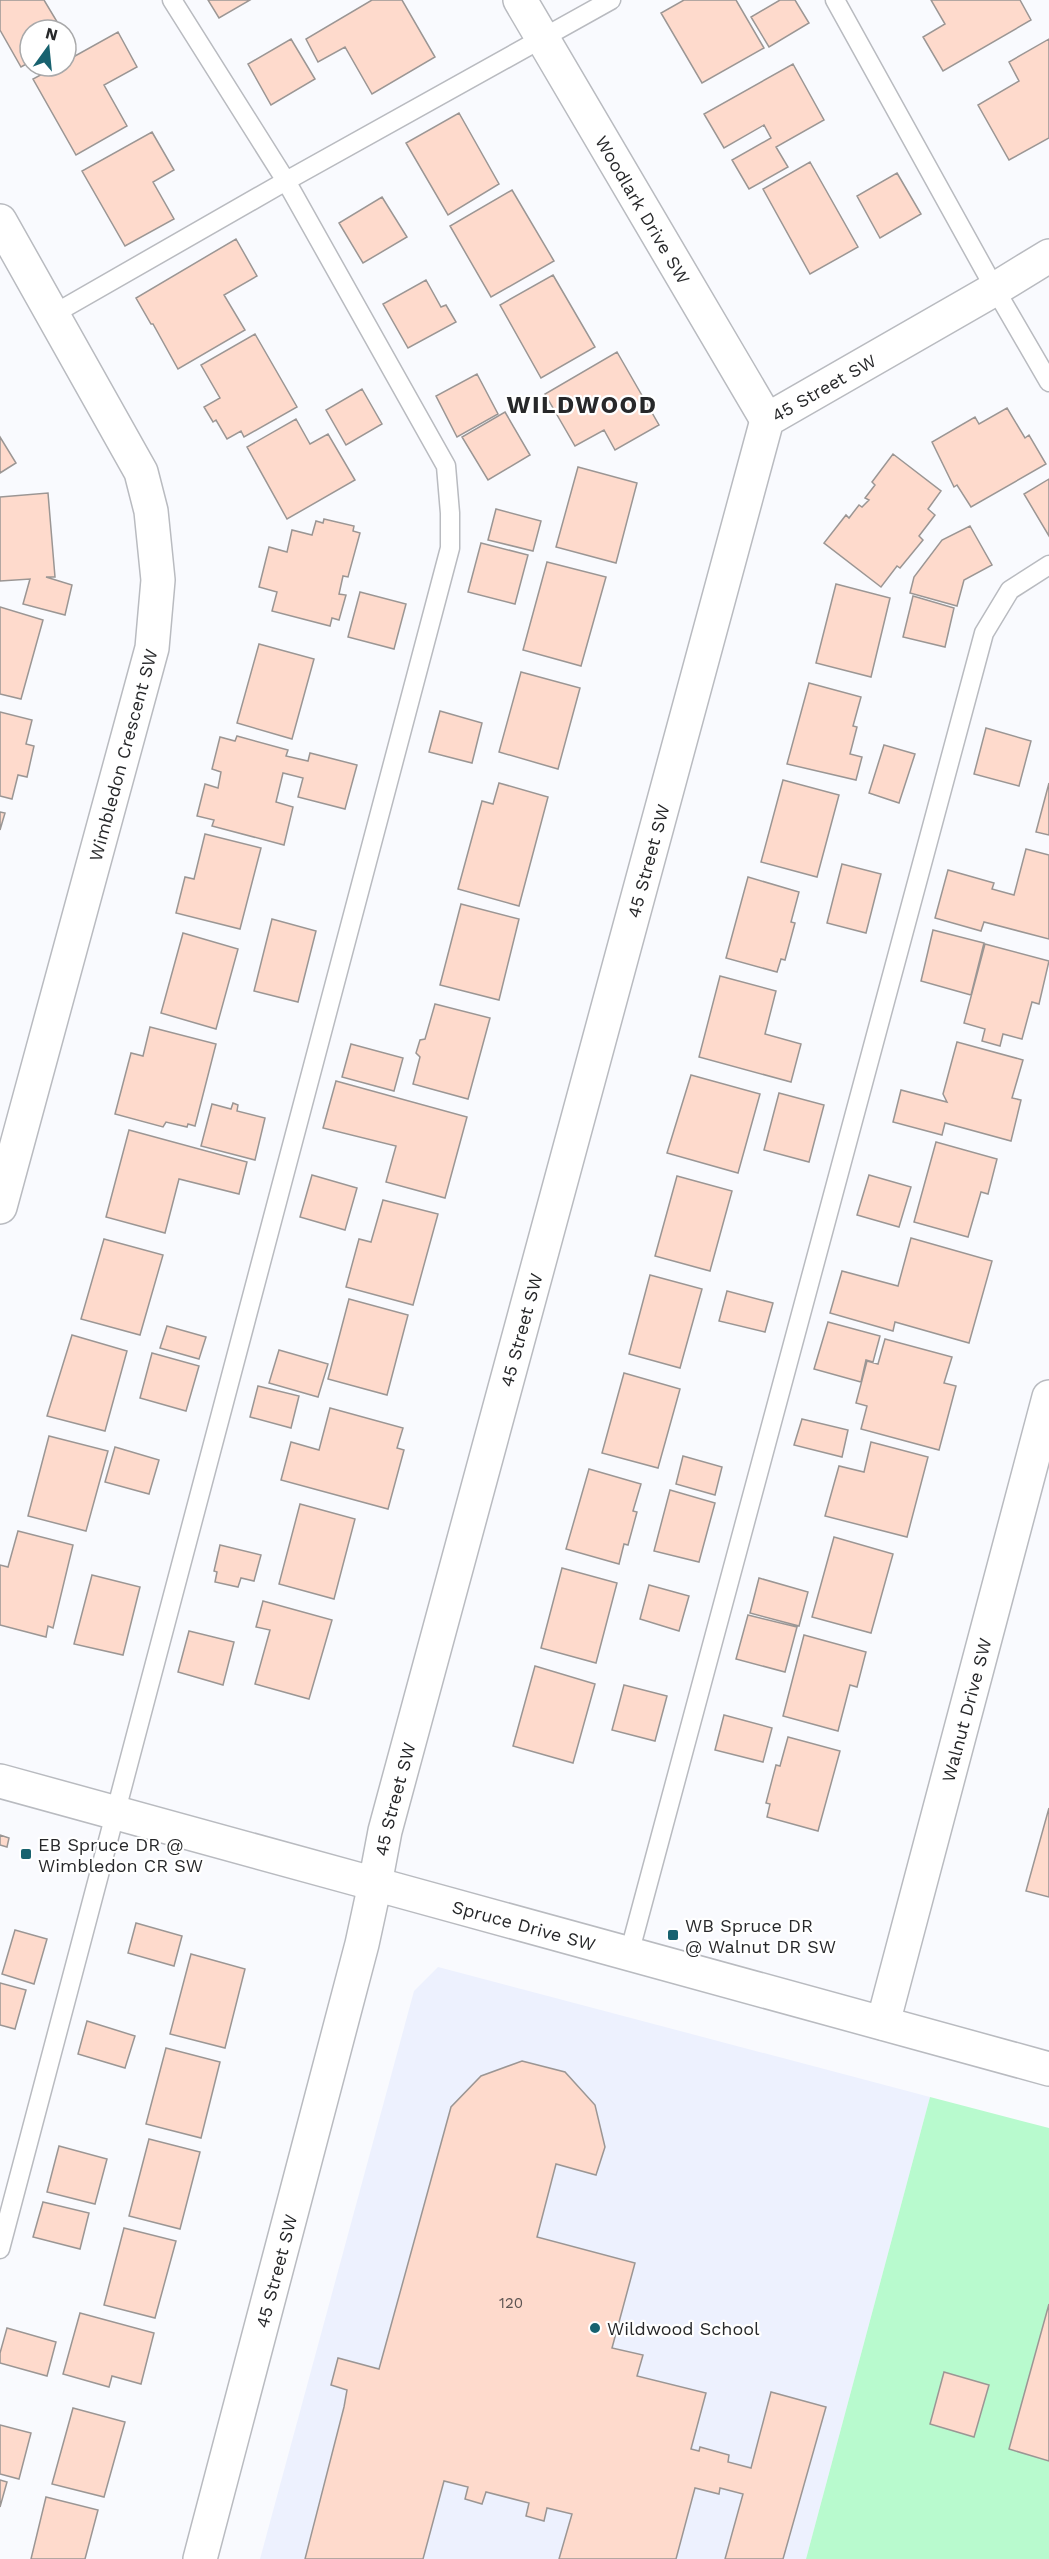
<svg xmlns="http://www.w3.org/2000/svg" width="1049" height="2559" font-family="'Work Sans',sans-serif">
  <rect width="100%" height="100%" fill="#f9fafe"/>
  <path fill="#edf1fe" d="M438,1967L930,2097L806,2559H260L414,1991Z"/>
  <path fill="#b8face" d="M930,2097L1049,2128V2559H806Z"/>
  <path fill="#fedacc" stroke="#9b9694" stroke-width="1.5" d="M0,0H44L62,30H30V62L21,67L0,30Z
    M208,0H250L219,18Z
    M372,0H402L435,57L372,94L345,47L318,62L306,39Z
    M684,0H736L764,48L702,83L661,13Z
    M780,0H795L809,23L769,47L751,17Z
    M931,0H1020L1031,20L943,71L923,37L945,24Z
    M118,32L137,67L104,85L127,126L76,155L33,79L57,66H66V61Z
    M291,39L315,79L271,105L248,64Z
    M1049,39V138L1009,160L978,105L1019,81L1009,62Z
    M793,64L824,120L776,147L788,167L749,189L732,160L771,138L764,125L724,148L704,114Z
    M459,113L499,184L448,215L406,143Z
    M152,132L174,170L153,182L174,219L125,246L82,171Z
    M810,162L858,247L810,274L763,189Z
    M897,173L921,214L880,238L857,196Z
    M512,190L554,261L491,297L450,226Z
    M382,197L407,237L363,263L339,223Z
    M236,239L257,276L224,295L245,330L178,369L153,324H151L136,298Z
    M553,275L595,347L541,378L500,305Z
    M426,280L441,307L446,305L456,322L408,348L383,304Z
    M255,334L297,407L244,437L241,431L227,439L216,420L213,422L204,407L220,398L201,365Z
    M617,352L659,425L615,450L604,430L575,446L545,394Z
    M477,374L498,414L457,437L436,396Z
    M362,389L382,424L346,445L326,410Z
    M1007,408L1025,438L1029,435L1046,464L971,507L957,485L954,487L932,442L975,417L979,424Z
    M505,412L530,455L488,480L462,437Z
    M296,419L310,444L328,434L355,480L287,519L247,447Z
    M0,437L16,463L0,473Z
    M893,454L941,491L928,509L935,515L919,536L923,540L900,568L897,566L881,587L824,543L846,515L849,518L859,505L862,507L869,500L865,498L875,485L872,482Z
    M578,467L637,483L616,563L556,547Z
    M1049,479V536L1024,494Z
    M48,493L55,577H46L72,585L65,615L23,604L30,579L0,581V497Z
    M496,509L541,521L533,551L488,540Z
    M324,519L354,526L353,531L360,533L348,577L343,576L339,594L346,595L339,620L332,618L330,626L272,611L277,592L259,587L269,547L287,552L292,530L312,535L316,521L323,523Z
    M970,526L992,565L964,580L957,606L910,593L914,577L942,540Z
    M481,543L528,555L515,604L468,592Z
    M547,562L606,577L581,666L523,650Z
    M836,584L890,598L871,677L816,663Z
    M360,592L406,604L394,649L348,637Z
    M913,596L954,608L945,647L903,637Z
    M0,607L43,620L21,699L0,694Z
    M259,644L314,659L292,739L237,723Z
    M521,672L580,688L558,769L499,752Z
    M809,683L861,697L853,726L857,727L850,754L862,757L856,780L787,764Z
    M440,711L482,723L472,763L429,752Z
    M0,712L32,720L26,744L34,746L27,777L18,775L12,799L0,796Z
    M986,728L1031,741L1019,786L974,774Z
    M237,736L288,750L286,756L308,761L310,753L357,765L345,809L298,797L303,778L283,773L276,802L293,807L284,845L212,826L214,820L197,816L205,784L218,788L221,772L212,769L220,737L235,741Z
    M884,745L915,754L899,803L869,793Z
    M783,780L839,795L817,877L761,862Z
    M499,783L548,797L519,906L458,889L482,801L493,804Z
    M1049,783V835L1036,832Z
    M0,812L5,813L0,830Z
    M205,834L261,848L240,929L176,913L185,877L194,879Z
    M1026,849L1049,855V939L984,922L981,931L935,918L948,870L994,883L992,889L1014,895Z
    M842,864L881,874L866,933L827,923Z
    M748,877L799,892L791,922L795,923L785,960L781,959L777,972L726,958Z
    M461,904L519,919L499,1000L440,985Z
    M272,919L316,931L298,1002L254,991Z
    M933,930L984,943L971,995L921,981Z
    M183,933L238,949L216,1029L161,1013Z
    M985,944L1049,961L1039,1004L1032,1002L1022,1039L1003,1034L1000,1046L982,1041L985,1029L964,1023Z
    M720,976L776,991L765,1034L801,1044L791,1082L699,1057Z
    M435,1004L490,1018L468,1099L413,1084L420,1057L416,1053L420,1040L425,1039Z
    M150,1027L216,1044L195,1126L188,1124L187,1127L166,1122L163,1127L115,1114L131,1053L143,1056Z
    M957,1042L1023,1060L1012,1098L1021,1100L1011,1141L945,1123L942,1135L893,1122L901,1090L947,1102L943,1094Z
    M351,1044L403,1058L394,1091L342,1077Z
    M691,1075L760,1094L738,1173L667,1153Z
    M336,1081L467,1117L445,1198L386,1182L396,1146L323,1128Z
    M779,1093L824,1105L809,1162L764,1150Z
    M233,1103L238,1105L237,1111L265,1118L255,1160L201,1146L212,1104L231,1109Z
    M129,1130L247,1162L239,1194L179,1179L165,1233L106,1217Z
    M936,1142L997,1159L988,1194L981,1192L968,1237L914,1222Z
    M312,1175L357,1188L345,1230L300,1217Z
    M869,1175L911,1187L899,1227L857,1215Z
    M677,1176L732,1191L710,1271L655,1256Z
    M383,1200L438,1214L413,1305L346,1287L359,1239L371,1242Z
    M911,1238L992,1261L969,1343L895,1322L893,1331L830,1313L842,1271L898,1286Z
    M104,1239L163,1255L140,1335L81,1319Z
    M650,1275L702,1289L680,1368L629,1354Z
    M727,1291L773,1303L765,1332L719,1321Z
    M349,1299L408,1315L387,1395L328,1379Z
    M828,1322L880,1336L873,1362L866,1360L861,1382L814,1369Z
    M167,1326L206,1337L199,1359L160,1348Z
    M72,1335L127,1351L105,1431L47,1416Z
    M885,1339L952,1357L944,1383L956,1386L939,1450L861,1429L867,1406L856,1403L867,1361L878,1364Z
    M279,1350L328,1364L318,1397L269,1383Z
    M152,1353L199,1366L186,1411L140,1398Z
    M624,1373L680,1389L658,1468L602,1453Z
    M258,1386L299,1396L291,1428L250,1417Z
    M330,1408L403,1428L397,1448L404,1450L388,1509L281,1480L291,1442L319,1450Z
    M802,1419L848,1430L842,1457L794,1445Z
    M49,1436L108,1451L86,1531L28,1516Z
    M871,1442L928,1457L907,1537L825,1516L839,1466L864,1472Z
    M115,1447L159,1460L149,1494L105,1482Z
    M683,1456L722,1467L715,1495L676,1484Z
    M589,1469L641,1484L633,1511L637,1512L628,1545L624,1544L619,1564L566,1549Z
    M670,1490L715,1503L699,1562L654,1551Z
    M300,1504L355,1519L334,1599L279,1584Z
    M18,1531L73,1545L53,1628L48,1626L46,1637L0,1625V1565L8,1567Z
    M834,1537L893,1554L871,1633L812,1617Z
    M220,1545L261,1555L254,1581L241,1578L238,1587L215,1582L217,1572L214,1571Z
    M562,1568L617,1583L596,1663L541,1648Z
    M92,1575L140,1587L123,1655L74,1644Z
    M759,1578L808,1592L799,1626L750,1613Z
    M649,1585L689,1596L679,1631L640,1619Z
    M263,1601L332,1620L309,1699L255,1684L270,1630L256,1627Z
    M748,1615L797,1627L785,1672L736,1659Z
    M189,1631L234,1642L223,1685L178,1672Z
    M804,1635L866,1652L857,1687L850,1685L838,1731L783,1716Z
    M535,1666L595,1684L573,1763L513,1746Z
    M624,1685L667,1696L655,1741L612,1730Z
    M724,1715L772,1728L763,1762L715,1750Z
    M788,1737L840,1751L818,1831L767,1817L770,1804L766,1803L776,1765L780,1766Z
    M1049,1808V1897L1026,1891Z
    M0,1835L9,1838L7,1847L0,1845Z
    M136,1923L182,1936L174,1966L128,1953Z
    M15,1930L47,1939L34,1984L2,1974Z
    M191,1954L245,1969L225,2048L170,2034Z
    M0,1983L26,1990L15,2029L0,2025Z
    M87,2021L135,2036L125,2068L78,2054Z
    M166,2048L220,2062L201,2138L146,2124Z
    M522,2061L565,2072L595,2105L605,2147L596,2175L556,2164L537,2237L635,2263L612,2348L643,2355L637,2376L706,2393L691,2449L699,2451L700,2447L729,2455L728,2462L751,2468L771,2392L826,2407L783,2559H725L743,2494L720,2488L719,2494L695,2488L676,2559H559L572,2514L547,2508L544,2521L526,2516L529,2503L486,2492L482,2504L465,2499L468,2487L444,2481L423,2559H305L344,2407L347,2390L331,2385L338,2358L379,2369L451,2107L481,2076Z
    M149,2139L200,2152L180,2229L129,2216Z
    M59,2146L107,2159L95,2204L47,2192Z
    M43,2202L89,2213L80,2249L33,2237Z
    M124,2228L176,2241L155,2318L104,2305Z
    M1049,2304V2461L1009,2449Z
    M80,2313L154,2333L141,2384L112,2376L109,2387L63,2374Z
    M7,2328L56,2342L47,2376L0,2363V2353Z
    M944,2372L989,2385L974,2437L930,2424Z
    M73,2408L125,2422L104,2497L52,2484Z
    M0,2425L31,2433L19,2479L0,2474Z
    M0,2480L7,2482L0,2507Z
    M46,2497L98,2510L85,2559H31Z"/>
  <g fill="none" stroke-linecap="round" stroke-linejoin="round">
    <g stroke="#b9bbc0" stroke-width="21">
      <path id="lane" d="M835,0L995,289L1049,382
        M52,315L286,181L611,0
        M629,1954L984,633L1010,590L1049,565
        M0,2249L450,548V513L446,466L286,181L172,0"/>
    </g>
    <g stroke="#b9bbc0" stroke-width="36">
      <g id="street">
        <path id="s1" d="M520,0L767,420"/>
        <path d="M0,221L141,472L151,511L158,580L152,648L0,1207"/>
        <path id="s2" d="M0,1781L375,1884L385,1831L767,420L995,289L1049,256"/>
        <path id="s3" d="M883,2023L1049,1397"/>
      </g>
    </g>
    <g stroke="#b9bbc0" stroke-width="36">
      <g id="secondary">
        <path id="s4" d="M200,2559L362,1944L375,1884L1049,2069"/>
      </g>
    </g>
    <use href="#lane" stroke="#fff" stroke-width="18"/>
    <use href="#street" stroke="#fff" stroke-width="33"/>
    <use href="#secondary" stroke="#fff" stroke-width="33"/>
  </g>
  <g fill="#18626f" stroke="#fff" stroke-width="2">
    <rect x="20" y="1848" width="12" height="12" rx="3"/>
    <rect x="667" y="1929" width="12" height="12" rx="3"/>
    <circle cx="595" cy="2328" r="6"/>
  </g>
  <g text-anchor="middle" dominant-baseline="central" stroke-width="4.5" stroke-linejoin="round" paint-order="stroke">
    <g font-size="15" fill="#5d5452">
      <text x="511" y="2303">120</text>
    </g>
    <g font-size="18" fill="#27282a" stroke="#fff">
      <text stroke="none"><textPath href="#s1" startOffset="243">Woodlark Drive SW</textPath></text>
      <text stroke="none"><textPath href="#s2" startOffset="1970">45 Street SW</textPath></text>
      <text transform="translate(123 755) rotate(-75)">Wimbledon Crescent SW</text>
      <text stroke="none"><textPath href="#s2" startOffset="1448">45 Street SW</textPath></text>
      <text stroke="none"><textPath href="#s2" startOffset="962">45 Street SW</textPath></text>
      <text stroke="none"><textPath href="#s3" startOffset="324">Walnut Drive SW</textPath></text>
      <text stroke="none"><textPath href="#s2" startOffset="476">45 Street SW</textPath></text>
      <text stroke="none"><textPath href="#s4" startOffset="852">Spruce Drive SW</textPath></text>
      <text stroke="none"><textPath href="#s4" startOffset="298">45 Street SW</textPath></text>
    </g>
    <g font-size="18" fill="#27282a" stroke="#fff" text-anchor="start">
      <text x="38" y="1844">EB Spruce DR @<tspan x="38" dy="21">Wimbledon CR SW</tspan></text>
      <text x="685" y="1925">WB Spruce DR<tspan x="685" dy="21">@ Walnut DR SW</tspan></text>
      <text x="607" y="2328">Wildwood School</text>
    </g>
    <g font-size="24" font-weight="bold" letter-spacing="1.5" fill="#27282a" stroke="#fff">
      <text x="582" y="405">WILDWOOD</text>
    </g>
  </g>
  <g transform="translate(48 48) rotate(15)"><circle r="28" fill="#ffffff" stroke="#a9a9aa" stroke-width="1.5"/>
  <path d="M0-4.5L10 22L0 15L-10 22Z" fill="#18626f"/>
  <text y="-9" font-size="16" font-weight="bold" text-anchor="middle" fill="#27282a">N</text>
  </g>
</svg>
